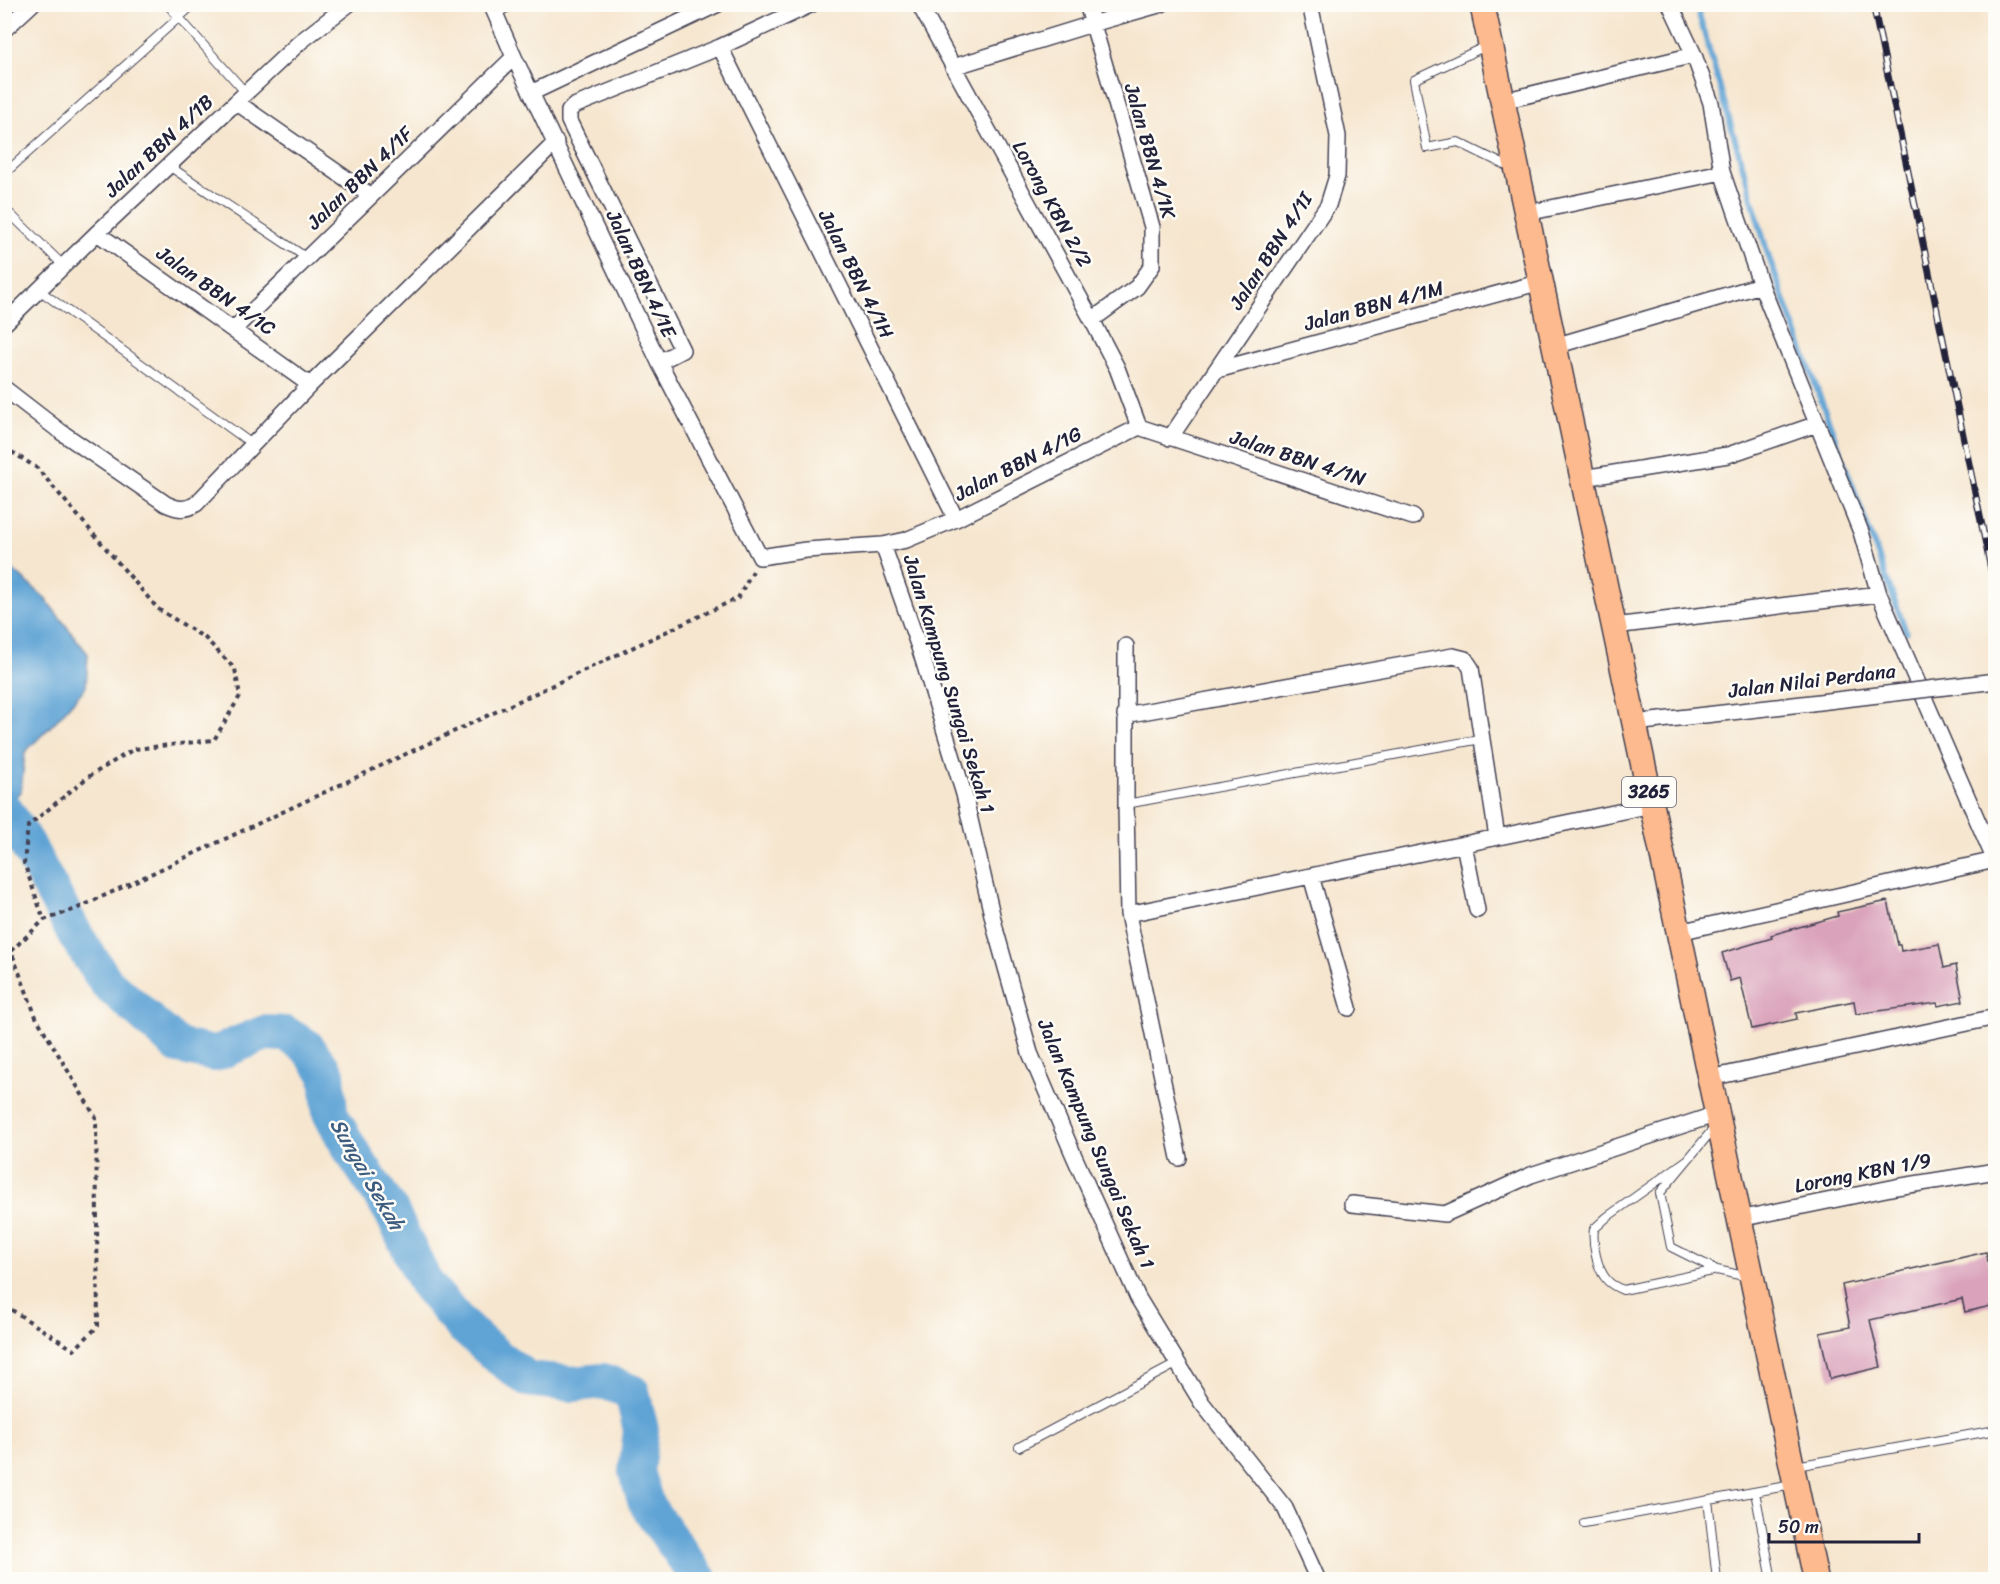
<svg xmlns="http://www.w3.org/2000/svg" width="2000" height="1584" font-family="Sriracha,sans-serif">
  <rect width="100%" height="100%" fill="#fdfcf7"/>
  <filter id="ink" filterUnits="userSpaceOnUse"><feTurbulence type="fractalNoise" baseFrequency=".0167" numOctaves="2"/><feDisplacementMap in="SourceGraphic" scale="12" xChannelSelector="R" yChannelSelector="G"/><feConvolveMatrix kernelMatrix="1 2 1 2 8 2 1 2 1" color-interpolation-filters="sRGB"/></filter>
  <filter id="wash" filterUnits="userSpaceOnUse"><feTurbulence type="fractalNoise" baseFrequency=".008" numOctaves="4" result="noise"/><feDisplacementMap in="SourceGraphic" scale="24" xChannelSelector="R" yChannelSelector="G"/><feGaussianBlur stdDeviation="1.35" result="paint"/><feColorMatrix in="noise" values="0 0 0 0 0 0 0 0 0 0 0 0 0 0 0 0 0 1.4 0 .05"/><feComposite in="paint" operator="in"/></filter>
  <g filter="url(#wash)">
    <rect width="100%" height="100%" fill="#f6e6cf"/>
    <path fill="#60a4d5" stroke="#416388" stroke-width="1.5" d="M5,563L43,596L88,654L86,687L55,722L25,752L21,792L5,803Z"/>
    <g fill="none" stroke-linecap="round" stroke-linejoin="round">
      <path stroke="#60a4d5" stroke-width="6" d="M1696,4L1769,258L1906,632"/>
      <path stroke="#60a4d5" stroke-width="36" d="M4,808L30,850L76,936L106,982L178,1046L214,1054L265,1033L286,1034L306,1046L327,1074L330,1113L350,1149L391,1211L425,1282L459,1323L498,1357L528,1379L573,1384L603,1381L632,1392L641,1430L636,1472L647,1506L700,1580"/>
    </g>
    <g id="blocks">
      <path fill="#daa3bb" d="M1888,901L1898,945H1900L1901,951L1939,944L1944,968L1956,965L1963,1001L1938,1006L1937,1003L1856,1014L1854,1001L1796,1013L1797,1019L1752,1029L1740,978L1730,981L1722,953L1772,938L1771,935L1838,916L1837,912Z
        M1986,1252L1995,1294V1305L1965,1312L1962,1299L1870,1320L1881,1367L1830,1379L1820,1333L1850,1327L1842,1285Z"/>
    </g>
  </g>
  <g filter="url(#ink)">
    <use href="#blocks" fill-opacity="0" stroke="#423f51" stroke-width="1.5"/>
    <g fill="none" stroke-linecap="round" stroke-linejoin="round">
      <g stroke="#423f51" stroke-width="10">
        <path id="lane" d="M167,4L246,93
          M495,14L515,4
          M1486,46L1414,80L1427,148L1458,142L1511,168
          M169,166L307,258
          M4,174L194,4
          M4,208L64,266
          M39,290L252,444
          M1126,804L1481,739
          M1714,1128L1660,1193L1671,1247L1717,1270L1748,1277
          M1687,1160L1607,1217L1594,1229C1592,1244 1597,1269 1607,1280C1611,1285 1618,1288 1623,1290L1717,1270
          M1019,1447L1178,1363
          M1796,1466L1996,1430
          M1755,1492L1772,1580
          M1708,1500L1717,1580
          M1584,1523L1792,1485"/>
      </g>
      <g stroke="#423f51" stroke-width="18">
        <path id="street" d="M491,4L514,57L659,362L760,557L806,550L883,545L906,540L956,519L1139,427L1413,517
          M919,4L1092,320L1117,368L1139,427
          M1087,4L1152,227V266L1137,287L1092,320
          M1670,4L1694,55L1711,103L1722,172L1761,285L1861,532L1879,594L1996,863
          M4,30L32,4
          M720,47L956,519
          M953,67L1092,24L1162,4
          M531,93L718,4
          M1503,101L1694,55
          M236,102L371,196
          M1527,213L1722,172
          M97,233L310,385
          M4,324L97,233L300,42L349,4
          M234,329L514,57
          M1555,346L1761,285
          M659,362L682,350L569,121V111L574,106L720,47L812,4
          M1217,370L1541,282
          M4,388L61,432L166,504C177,509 185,511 196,504L310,385L556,142
          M1170,438L1328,205L1337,176L1338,136L1310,4
          M1583,478L1728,455L1817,424
          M883,545L921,653L964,794L996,932L1030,1053L1074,1156L1138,1298L1202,1403L1285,1508L1318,1580
          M1614,626L1879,594
          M1126,646V804L1128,914L1179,1158
          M1125,715L1453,656L1465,659L1471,668L1497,837
          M1634,723L1811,703
          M1464,844L1477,910
          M1311,876L1349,1008
          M1128,914L1652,805
          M1679,932L1995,860
          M1710,1078L1996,1017
          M1352,1204L1445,1214L1531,1175L1717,1114
          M1739,1219L1896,1187L1996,1171"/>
      </g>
      <g stroke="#423f51" stroke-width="27">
        <path id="primary" d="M1482,4L1816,1580"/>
      </g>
      <path stroke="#423f51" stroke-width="4" stroke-dasharray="4.5 4.5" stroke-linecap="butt" d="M4,447L37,468L158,609L205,638L235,669L240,696L214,740L134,749L88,777L28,826L24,863L44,920
        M4,1305L74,1350L98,1326L96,1118L36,1017L11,951L44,920L76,909L738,598L753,571"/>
      <use href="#lane" stroke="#fff" stroke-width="8"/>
      <use href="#street" stroke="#fff" stroke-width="15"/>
      <use href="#primary" stroke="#fcba8e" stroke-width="24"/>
      <g stroke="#22223b" stroke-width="7">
        <path id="rail" d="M1873,4L1996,593"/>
      </g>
      <use href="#rail" stroke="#fdfcf7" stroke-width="4.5" stroke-dasharray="14" stroke-linecap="butt"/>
      <g stroke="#423f51" stroke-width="18" stroke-linecap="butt">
        <path id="street-bridge" d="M1811,703L1996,681"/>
      </g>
      <use href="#street-bridge" stroke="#fff" stroke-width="15"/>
    </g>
  </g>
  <g text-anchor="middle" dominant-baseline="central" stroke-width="5" stroke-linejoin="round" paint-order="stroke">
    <rect fill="#fdfcf7" stroke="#646373" stroke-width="1.5" x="1622" y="777" width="54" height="30" rx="4.5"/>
    <g font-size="18" font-weight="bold" fill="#22223b">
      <text x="1649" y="792">3265</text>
    </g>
    <g font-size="20" fill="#22223b" stroke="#fdfcf7">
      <text transform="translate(159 146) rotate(-43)">Jalan BBN 4/1B</text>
      <text transform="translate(1150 151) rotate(74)">Jalan BBN 4/1K</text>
      <text transform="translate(360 178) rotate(-44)">Jalan BBN 4/1F</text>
      <text transform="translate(1052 204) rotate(61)">Lorong KBN 2/2</text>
      <text transform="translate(1271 251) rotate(-57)">Jalan BBN 4/1I</text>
      <text transform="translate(641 274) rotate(65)">Jalan BBN 4/1E</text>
      <text transform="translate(856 274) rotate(63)">Jalan BBN 4/1H</text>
      <text transform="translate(216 291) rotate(35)">Jalan BBN 4/1C</text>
      <text transform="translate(1374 306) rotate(-15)">Jalan BBN 4/1M</text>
      <text transform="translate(1298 458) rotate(18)">Jalan BBN 4/1N</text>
      <text transform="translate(1018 464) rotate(-27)">Jalan BBN 4/1G</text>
      <text transform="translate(1812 681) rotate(-7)">Jalan Nilai Perdana</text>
      <text transform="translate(949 684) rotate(73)">Jalan Kampung Sungai Sekah 1</text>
      <text transform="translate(1096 1144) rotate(67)">Jalan Kampung Sungai Sekah 1</text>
      <text transform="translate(1863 1173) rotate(-11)">Lorong KBN 1/9</text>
    </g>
    <g font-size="21" font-style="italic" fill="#3e5c80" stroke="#fdfcf7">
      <text transform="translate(367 1174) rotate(60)">Sungai Sekah</text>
    </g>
  </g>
  <rect width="2000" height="1584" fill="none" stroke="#fdfcf7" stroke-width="24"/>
  <path d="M1769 1533v9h150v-9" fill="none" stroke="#22223b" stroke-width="3"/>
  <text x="1778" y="1533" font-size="18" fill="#22223b" stroke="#fdfcf7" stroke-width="4.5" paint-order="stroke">50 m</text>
</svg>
